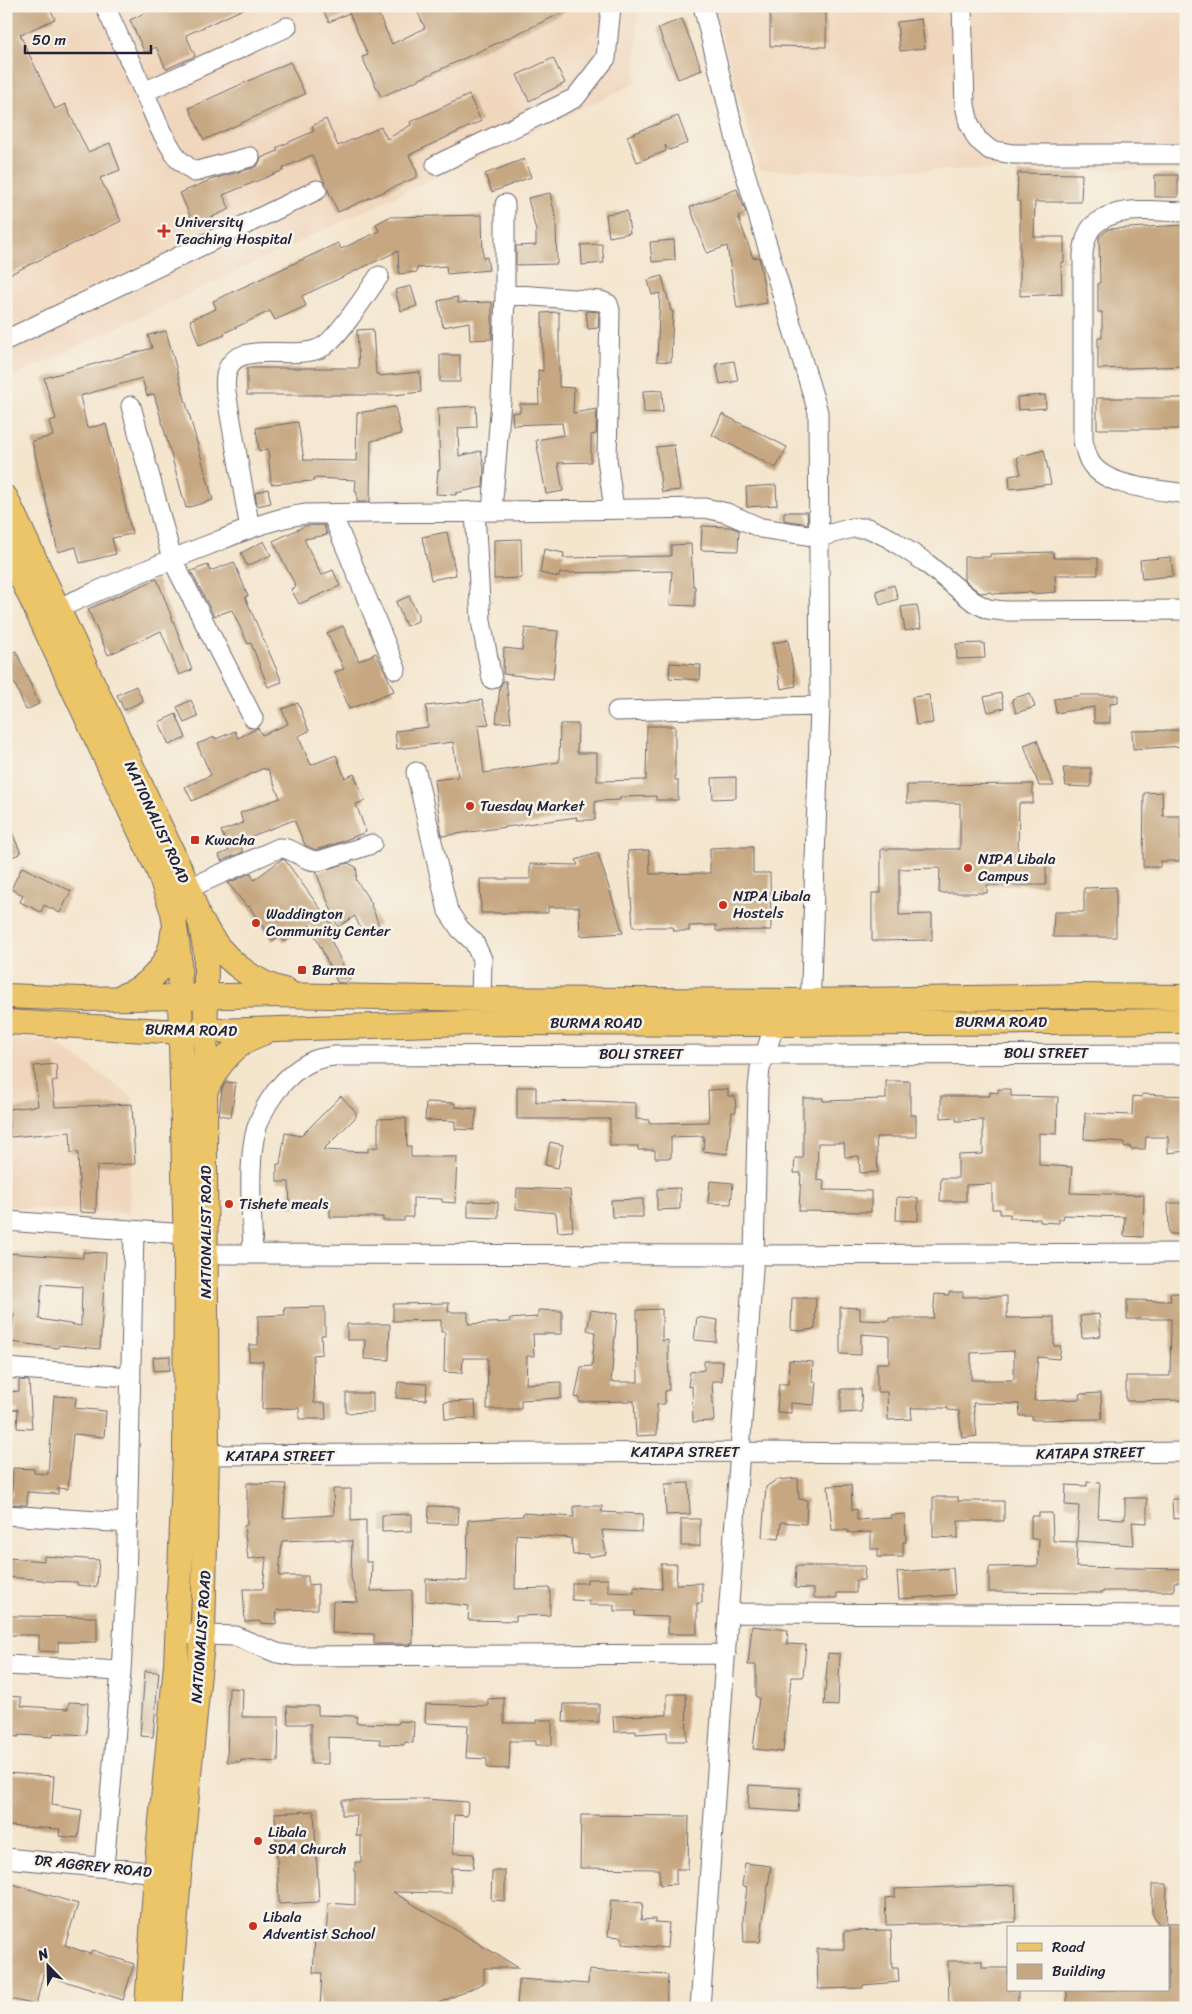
<svg xmlns="http://www.w3.org/2000/svg" width="1192" height="2014" font-family="Sriracha,sans-serif">
  <rect width="100%" height="100%" fill="#f7f3e8"/>
  <filter id="ink" filterUnits="userSpaceOnUse"><feTurbulence type="fractalNoise" baseFrequency=".02" numOctaves="2"/><feDisplacementMap in="SourceGraphic" scale="10" xChannelSelector="R" yChannelSelector="G"/><feConvolveMatrix kernelMatrix="1 2 1 2 8 2 1 2 1" color-interpolation-filters="sRGB"/></filter>
  <filter id="wash" filterUnits="userSpaceOnUse"><feTurbulence type="fractalNoise" baseFrequency=".0096" numOctaves="4" result="noise"/><feDisplacementMap in="SourceGraphic" scale="20" xChannelSelector="R" yChannelSelector="G"/><feGaussianBlur stdDeviation="1.12" result="paint"/><feColorMatrix in="noise" values="0 0 0 0 0 0 0 0 0 0 0 0 0 0 0 0 0 1.4 0 .05"/><feComposite in="paint" operator="in"/></filter>
  <g filter="url(#wash)">
    <rect width="100%" height="100%" fill="#f4e5cd"/>
    <path fill="#f0d6bc" d="M6,6H638L636,83L6,380Z
      M713,6H1186V170H760Z
      M6,1038L52,1040L133,1097L129,1213L6,1208Z"/>
    <g id="blocks">
      <path fill="#c6a781" fill-rule="evenodd" d="M6,6H49L55,19L20,35L55,109L65,104L88,152L110,143L120,170L100,178L121,221L6,276Z
        M159,6H250L186,35L195,56L166,69L156,47L145,53L130,20Z
        M331,6H375L392,44L425,28L415,6H577L381,97L362,57L368,55L349,13L329,22L323,10Z
        M770,6H826V47L770,46Z
        M682,19L702,70L678,79L658,28Z
        M921,19L925,48L900,51L897,22Z
        M553,58L565,83L529,101L517,75Z
        M290,62L305,94L204,140L189,108Z
        M469,95L481,121L409,155L417,172V177L338,212L312,155L283,168L284,170L223,195L230,209L194,225L180,193L213,179L253,168L258,165L261,158L278,151L276,148L314,131L312,126L326,119L338,146L381,127L387,139L411,125L410,122Z
        M678,116L688,143L669,150L665,145L666,151L637,162L627,136Z
        M524,159L531,177L492,192L485,174Z
        M1018,173L1082,174L1081,202H1035L1034,237H1064V262H1061L1062,294L1020,296V201H1017Z
        M1155,175H1178V197H1155Z
        M737,189L746,213L738,216L753,258L759,257L767,303L737,308L727,246L707,253L690,207Z
        M550,193L556,219L557,264L516,265V246L536,245V231L528,198Z
        M627,211L630,233L609,237L606,214Z
        M482,215L483,258L487,257L489,270L447,274L446,266L417,268V272L399,274L398,251L302,296L306,306L275,320L270,311L224,333L225,335L199,345L190,320L216,309L213,301L338,243L341,249L379,231L376,224L389,217Z
        M1186,225V366L1098,369V338H1102V312H1098V283H1100L1099,237L1108,229Z
        M674,240L675,260L652,262L650,242Z
        M602,244L604,263L582,265L581,245Z
        M662,276L671,311H673L671,362L657,361L660,293L652,295L648,280Z
        M411,286L417,306L401,311L395,290Z
        M457,297L458,303L492,302V339L470,340L469,322L443,327L438,301Z
        M586,311L599,312L598,328L588,329Z
        M559,312V387L574,388L573,413L597,409L596,434L591,435V462L558,463L563,491L546,494L536,440L564,435L562,423L513,425L512,413L520,412V404H539L538,370L543,371L542,313Z
        M373,329L376,374H379V376L420,372L421,392L394,395H247V368H359L357,330Z
        M166,331L213,500L186,508L154,394L147,396L142,378L80,396L87,428L106,424L132,534L112,538L116,554L80,563L76,547L58,552L32,441L53,436L49,421L56,419L44,378L152,348L148,335Z
        M440,355H460V382H440Z
        M734,361L738,381L720,384L716,364Z
        M662,390L663,412L644,413L643,391Z
        M1045,395L1046,408L1018,410L1017,397Z
        M1097,398H1186V429H1097Z
        M476,406L477,427L458,428L459,456L481,451L484,468L483,487L456,493V495L436,494L438,470H440L438,408Z
        M395,407L401,434L371,441L370,502H357V492H355L356,480L314,478V481L271,484L268,449L259,451L256,428L298,422L304,460L356,461L357,413Z
        M722,414L787,447L776,468L712,435Z
        M674,445L680,490L662,492L656,447Z
        M1044,450L1051,484L1010,489L1009,476L1021,474L1017,457Z
        M776,485L777,505L747,507L746,487Z
        M268,489L271,503L257,506L255,493Z
        M784,512H807L808,524L784,520Z
        M324,525L327,535L304,539L321,575L333,570L340,586L299,604L291,589L296,587L273,541L305,526Z
        M702,526L730,527L739,530L738,551L701,550Z
        M447,532L456,575L431,580L422,537Z
        M521,539L522,578L494,579V540Z
        M264,541L271,555L247,566L241,553Z
        M691,544L693,586H695V606L670,605L672,571L560,573L559,577L540,573L544,549L564,553L563,558L671,556V545Z
        M1053,552L1054,558H1098V575H1055L1056,592L1031,594V592L992,594V592L980,593L964,580V557H990V554Z
        M1171,557L1173,576L1142,579L1140,560Z
        M234,562L248,596L245,597L282,682L268,687L251,643L248,644L232,610L214,616L191,571L208,565L210,571Z
        M157,579L192,670L179,675L161,631L108,655L88,609Z
        M894,585L898,599L880,605L876,591Z
        M409,596L418,615V621L406,626L396,602Z
        M917,605L921,628L905,631L901,607Z
        M343,626L359,661L376,653L394,691L349,709L335,672L344,669L327,633Z
        M525,628L558,631L553,679L503,674L504,648L522,650Z
        M788,640L796,686L781,689L773,643Z
        M984,643L985,658L957,659L956,644Z
        M16,651L39,704L26,710L6,664V655Z
        M670,663L701,665L700,680L669,678Z
        M503,681H506L511,722L496,723L500,687Z
        M136,686L143,701L124,710L117,695Z
        M1001,693L1004,708L988,712L984,697Z
        M1030,693L1035,707L1016,713L1012,699Z
        M929,695L933,723L916,725L912,697Z
        M1082,695H1118V703L1110,704V723H1094V707L1056,713L1054,699Z
        M191,700L198,717L184,723L177,707Z
        M482,700L489,724L478,725L484,773L559,762L560,724H578L577,753H597V781L646,780L647,726H675V780H678V800H656V796L620,797V800L597,801L595,802V820H576L577,817L442,836L434,780L458,777L453,742L397,749L395,731L428,727L426,706Z
        M298,703L309,731L298,736L311,765L336,755L345,778L354,774L365,801L356,804L366,832L338,843L315,850L305,845L294,820L239,841L243,852L221,861L219,855L229,851L221,831L243,823L240,813L280,798L268,769L265,770L264,768L192,801L185,787L211,775L197,744L215,737L216,739L235,731L238,738L258,728L262,735L288,724L282,709Z
        M176,714L186,738L169,745L159,722Z
        M1174,730H1186V746L1133,749L1132,731Z
        M1037,740L1048,772L1054,786H1039L1024,745Z
        M1063,768H1091V787L1066,786Z
        M736,777V798L713,799L712,778Z
        M1033,784V803H1019L1018,855L1046,854V885H987V893H939L940,868L899,869V915L932,914V940L872,941V893H881V849H960V803H907V785Z
        M1162,792L1163,816H1181L1180,861H1160V867H1143L1144,793Z
        M6,819L21,853L6,860Z
        M732,847H753V873H770L771,930L716,931V925L689,926V931H674L673,927H633L628,851L649,850L650,874L710,873V848Z
        M598,853L623,933L580,936L579,907H548V913H481L480,879H530V864L578,865L576,860Z
        M282,859L285,860L335,929L328,934L350,980L344,983L337,982L310,925L284,942L280,936L272,941L249,906L247,907L228,883L251,873L254,880Z
        M348,863L356,867L357,873L356,880L372,904L371,905L379,925L362,932L355,916L338,927L316,872Z
        M22,867L71,891L60,913L44,905L41,912L20,902L23,895L11,889Z
        M1116,887V937H1053L1054,912H1084V888Z
        M56,1064L57,1081H52L55,1107L132,1104L135,1164L97,1166L96,1213L80,1212L78,1152L71,1153L70,1132L10,1137L8,1109L38,1106L34,1066Z
        M886,1081H910V1115H916V1137H876L878,1172L860,1173L859,1156L845,1157L844,1143H818L817,1180L824,1181L823,1190L871,1191V1212L799,1211L801,1173H794L795,1158H803V1098H823V1101L886,1099Z
        M226,1082L236,1083L231,1117L219,1115L222,1089Z
        M517,1087H536V1102L595,1101L636,1103V1119L649,1120V1123L709,1122L708,1090L728,1089V1096H735L736,1112H732L727,1154L703,1151L704,1136L671,1137V1158H655V1150H638V1146H610V1119H517Z
        M998,1089H1011V1096L1058,1097L1057,1134L1039,1133V1165L1072,1167L1070,1193L1144,1195L1143,1237L1124,1236L1125,1217L1064,1215L1063,1219H1059V1223L1040,1222V1219L1010,1218V1214H1000V1209H992V1184L966,1185V1201H940L941,1178H958V1155L983,1154V1120L956,1121V1117L941,1118V1096H990V1092L998,1093Z
        M1142,1094L1186,1096V1118H1183L1186,1151L1168,1153V1137H1146L1145,1149H1130V1146L1124,1147V1142L1084,1139L1085,1113L1132,1115L1133,1096L1142,1097Z
        M341,1096L356,1112V1117L323,1150L368,1152V1148L378,1147V1119L406,1118L407,1146H411V1157H457L455,1203L442,1202V1199L413,1198V1217H404V1221H383V1217H330V1207H290L289,1182H277V1164H280L285,1133L301,1136Z
        M426,1102L455,1103V1107L477,1109L474,1130L455,1129V1121L425,1120Z
        M550,1142L563,1145L558,1168L545,1165Z
        M710,1181L733,1183L731,1204L708,1203Z
        M517,1188L570,1190L573,1231L558,1232L556,1213L516,1209Z
        M680,1188V1209L657,1210V1189Z
        M897,1197L918,1198V1221L896,1220Z
        M643,1199V1217H612L611,1200Z
        M468,1201L498,1202V1218L468,1217Z
        M1168,1203H1186V1234H1169Z
        M83,1252L106,1253L100,1349L59,1345L58,1348L11,1342L14,1314L6,1313V1253L83,1258ZM42,1284L82,1287L81,1326L39,1319Z
        M949,1292H963V1297L1007,1296V1318L1054,1317V1346H1061L1059,1359L1038,1357L1034,1401L1080,1399L1079,1394L1101,1393L1102,1419L1032,1420V1416H1020L1019,1404L973,1403L977,1436L962,1438L959,1411L948,1410V1408H911L912,1419L888,1420L887,1392H877V1363H889V1336L861,1334V1355L840,1354V1307L860,1308V1320L889,1321V1318H933L935,1294L949,1295ZM1014,1351V1380H971V1353Z
        M1170,1293H1186V1349H1183V1378L1186,1377V1400L1126,1401V1376H1170L1171,1319H1127V1300L1171,1301Z
        M792,1298H816L815,1329L800,1331L791,1330Z
        M449,1303L448,1312H468V1324L510,1322L509,1319L538,1317V1310L562,1311V1334H533L534,1356H527L526,1384L561,1382V1398L521,1400V1409H487L488,1358H463L462,1373L444,1372L445,1332H441V1320L393,1321V1304Z
        M325,1307V1335H321L322,1354L313,1355L314,1403H325L326,1419H299V1408L262,1409L263,1361H249V1345H258V1316L285,1315L284,1308Z
        M662,1309V1341L668,1340L669,1390L665,1391V1404H657V1435L636,1436L634,1401L579,1402V1397L575,1398L581,1367L592,1366L595,1332L587,1330L591,1310L617,1314L611,1382H638L637,1310Z
        M1099,1314L1101,1336L1082,1338L1080,1316Z
        M697,1317L718,1320L716,1342L694,1340Z
        M347,1324H390L389,1360L364,1359L365,1340H347Z
        M170,1356V1370L154,1371L153,1357Z
        M789,1360L813,1362L812,1382H816L814,1405L791,1403V1413L777,1412L779,1384H788Z
        M704,1361H723L722,1381H712L714,1421L693,1422L692,1386L688,1387L690,1372L704,1370Z
        M19,1380L29,1381L32,1429L17,1428L18,1409L8,1410L7,1392L19,1391Z
        M398,1382L427,1384L426,1400L396,1398Z
        M841,1389H861L862,1412L841,1413Z
        M346,1393H373V1412L346,1413Z
        M54,1396L76,1397L75,1408L106,1411L104,1437L73,1434L68,1489L58,1488V1494L27,1492V1505L6,1504V1495H12L13,1468L34,1469V1473L48,1474Z
        M475,1401L476,1418L445,1419L444,1402Z
        M798,1478L799,1499L807,1500L806,1524L781,1522L779,1539L762,1537L766,1487L776,1480Z
        M1087,1482L1100,1483L1098,1518L1125,1519V1498H1147V1523L1132,1522L1134,1545L1077,1541L1079,1506L1065,1505L1066,1485L1087,1486Z
        M247,1483L286,1484L283,1518L334,1515L333,1489H351V1521L366,1520V1562H372L371,1591L412,1590L413,1644H374V1634L332,1633L333,1601L358,1602L351,1577L352,1541H335V1539L282,1541L279,1576H308V1585L318,1584V1609L277,1610L276,1624L260,1623V1621L245,1622L243,1589H263L266,1557L248,1559L244,1526L247,1525Z
        M689,1483L690,1514L666,1515L665,1484Z
        M851,1485L852,1510L857,1509V1520L891,1518L890,1515L905,1514L906,1542H903V1557H878V1549H871V1532L848,1533V1530H832L828,1486Z
        M933,1497H958V1501H1004V1521H958V1538L933,1537Z
        M1172,1499H1186V1518L1173,1519Z
        M429,1506L459,1507L458,1524L428,1523Z
        M574,1506H602V1512L643,1514L642,1532L602,1530L606,1554L588,1557V1554L573,1555L571,1538L516,1534L515,1589L550,1588V1615L516,1616V1621L468,1620L469,1606L426,1601V1579L467,1581L468,1520L523,1516V1513L574,1517Z
        M1039,1513H1052L1053,1541L1077,1542L1076,1567L1186,1569V1582H1174V1591H1103V1593L989,1592V1567L1038,1566L1039,1539H1031V1516H1039Z
        M412,1514V1531L382,1532V1515Z
        M681,1519H700V1546H681Z
        M44,1556L99,1560L97,1587L77,1585V1582L43,1581V1580L7,1577L9,1558L44,1561Z
        M661,1564H677L676,1584L702,1583V1603H697V1634H668V1617L635,1616V1611H614V1605H589V1601L572,1600V1583H587V1579H608V1592L634,1593V1587L662,1589Z
        M796,1566H865L864,1580H856V1593H837V1598H814V1589L795,1588Z
        M953,1568L955,1595L899,1599L897,1572Z
        M6,1616L97,1617V1642H58V1652L39,1651V1635H6Z
        M752,1626L788,1630L787,1644L806,1645L803,1677H791L783,1752L753,1749L759,1697H756V1665H748Z
        M828,1653L840,1654L838,1706L824,1705Z
        M145,1671L159,1672L153,1737L140,1736Z
        M229,1688L243,1689L242,1717H279L278,1762L241,1760V1762H227Z
        M667,1694H686L687,1741H667V1732L636,1734V1731L614,1732L613,1716L667,1715Z
        M6,1696L21,1697V1706L68,1709L69,1702L88,1703L86,1735L53,1733V1737L19,1735V1737L6,1736Z
        M504,1698V1723H537V1720H552V1745H536V1741H510L509,1769L487,1768V1759L466,1758L468,1725L425,1723L426,1704L488,1706V1699Z
        M564,1704H599V1722H563Z
        M287,1706H318V1715L357,1716L356,1723L398,1724L399,1721L414,1722L413,1743L405,1742L404,1745L380,1744V1739L328,1737V1764H311V1724H288Z
        M6,1773L54,1776L52,1805L82,1810L78,1838L59,1836L60,1829L6,1826Z
        M749,1785L800,1788L798,1812L748,1809Z
        M426,1799L468,1802L467,1816L454,1815L453,1853L474,1854L473,1869L451,1868V1893L393,1892L519,1968H484V1983L428,2008H320L322,1973H313L315,1938L326,1939L328,1903L355,1905V1862H361V1836H356L357,1815H342V1800Z
        M314,1811L319,1902L279,1904L275,1813Z
        M581,1815L689,1816L688,1869H676V1884L660,1885L659,1869L580,1868Z
        M745,1863L771,1866L760,1942H744L743,1919L747,1887L742,1886Z
        M492,1871H505V1901L491,1900Z
        M6,1882L78,1904L65,1945L90,1954L92,1950L134,1964L123,2000L43,1974L36,2005L6,1998Z
        M1152,1884H1167L1166,1928H1161L1152,1913Z
        M1015,1885L1016,1922L886,1925L885,1898L895,1897V1889Z
        M611,1900L643,1903L641,1920L655,1919V1922L669,1923L667,1948L622,1944V1937L608,1936Z
        M1168,1923H1186L1184,2008H1067V1990H1168Z
        M891,1930L892,1968H898L899,1982L863,1985V1988L818,1989L817,1949H844V1931Z
        M948,1961H982V1968H1008V1990H1018V2008H949Z
        M589,1970L668,1975L666,2008L517,2007L519,1979L588,1984Z"/>
    </g>
  </g>
  <g filter="url(#ink)">
    <use href="#blocks" fill-opacity="0" stroke="#6c666e" stroke-width="1"/>
    <g fill="none" stroke-linecap="round" stroke-linejoin="round">
      <g stroke="#6c666e" stroke-width="21">
        <path id="minor" d="M105,6L144,92L287,27
          M703,6L740,156L818,412L820,706L810,1014
          M962,6L965,105L969,123L977,139L990,150L1013,154H1186
          M144,92L161,131L177,158L194,172L250,157
          M436,165L575,98L606,58L611,6
          M1186,212C1157,212 1117,204 1094,225C1086,232 1084,245 1083,254V441C1085,447 1086,454 1089,460C1103,488 1158,489 1186,494
          M505,294L601,301L608,304L610,310L607,459L614,509
          M6,340L317,190
          M131,406L172,559L253,718
          M475,511L481,621L492,679
          M492,511L501,401L505,294V204
          M332,514L396,669
          M250,529L226,392C218,328 294,366 324,346C340,335 367,293 379,276
          M45,614C100,590 155,565 211,544C243,531 273,518 306,514L705,508L727,513L761,528L820,537L852,528H868L889,538L925,562L974,602L988,609L1004,611L1186,610
          M617,711L820,706
          M416,772L448,911L460,929L474,942L482,959L481,999
          M189,888L279,848C294,847 303,862 319,861L372,844
          M6,1221L199,1235
          M253,1253C252,1218 248,1173 254,1139C260,1107 285,1072 315,1060C321,1058 328,1057 334,1056L1186,1054
          M192,1254L754,1255L1186,1253
          M6,1368L131,1377
          M194,1455L741,1452L1033,1454L1186,1452
          M6,1515L128,1523
          M729,1613L1186,1615
          M177,1634L235,1636L277,1653L295,1656L726,1654
          M6,1665L121,1671
          M6,1858L169,1874
          M104,1867L121,1671L126,1585L134,1231
          M700,2008L754,1255L758,1088L760,1069L775,1024"/>
      </g>
      <g stroke="#6c666e" stroke-width="26">
        <path id="major" d="M6,498L189,888L201,925L206,954L205,1153L207,1456L203,1633L179,1875L169,2008
          M6,545L158,870L173,912L179,956L186,1254L185,1455L176,1664L156,1873L147,2008
          M204,925C219,956 253,983 287,991
          M6,996L82,999L279,995L481,999L809,1001L1082,996L1186,997
          M122,996C149,988 172,961 173,933
          M6,1022L182,1032L466,1023L775,1024L1186,1021
          M207,1088C219,1062 236,1042 263,1033"/>
      </g>
      <use href="#minor" stroke="#fff" stroke-width="19"/>
      <use href="#major" stroke="#ecc569" stroke-width="24"/>
    </g>
  </g>
  <g fill="#c8321e" stroke="#f7f3e8" stroke-width="2">
    <path d="M161.5 223.5h5v5h5v5h-5v5h-5v-5h-5v-5h5z"/>
    <circle cx="470" cy="806" r="5"/>
    <rect x="190" y="835" width="10" height="10" rx="2.5"/>
    <circle cx="968" cy="868" r="5"/>
    <circle cx="723" cy="905" r="5"/>
    <circle cx="256" cy="923" r="5"/>
    <rect x="297" y="965" width="10" height="10" rx="2.5"/>
    <circle cx="229" cy="1204" r="5"/>
    <circle cx="258" cy="1841" r="5"/>
    <circle cx="253" cy="1926" r="5"/>
  </g>
  <g text-anchor="middle" dominant-baseline="central" stroke-width="5" stroke-linejoin="round" paint-order="stroke">
    <g font-size="15" fill="#22223b" stroke="#f7f3e8" text-anchor="start">
      <text x="175" y="222">University<tspan x="175" dy="17">Teaching Hospital</tspan></text>
      <text x="480" y="806">Tuesday Market</text>
      <text x="205" y="840">Kwacha</text>
      <text x="978" y="859">NIPA Libala<tspan x="978" dy="17">Campus</tspan></text>
      <text x="733" y="896">NIPA Libala<tspan x="733" dy="17">Hostels</tspan></text>
      <text x="266" y="914">Waddington<tspan x="266" dy="17">Community Center</tspan></text>
      <text x="312" y="970">Burma</text>
      <text x="239" y="1204">Tishete meals</text>
      <text x="268" y="1832">Libala<tspan x="268" dy="17">SDA Church</tspan></text>
      <text x="263" y="1917">Libala<tspan x="263" dy="17">Adventist School</tspan></text>
    </g>
    <g font-size="15" fill="#22223b" stroke="#f7f3e8">
      <text transform="translate(157 822) rotate(65)">NATIONALIST ROAD</text>
      <text x="1001" y="1022">BURMA ROAD</text>
      <text x="596" y="1023">BURMA ROAD</text>
      <text transform="translate(191 1030) rotate(1)">BURMA ROAD</text>
      <text x="1046" y="1053">BOLI STREET</text>
      <text x="641" y="1054">BOLI STREET</text>
      <text transform="translate(206 1232) rotate(-90)">NATIONALIST ROAD</text>
      <text x="685" y="1452">KATAPA STREET</text>
      <text transform="translate(1090 1453) rotate(-1)">KATAPA STREET</text>
      <text x="280" y="1456">KATAPA STREET</text>
      <text transform="translate(201 1637) rotate(-86)">NATIONALIST ROAD</text>
      <text transform="translate(93 1866) rotate(6)">DR AGGREY ROAD</text>
    </g>
  </g>
  <rect width="1192" height="2014" fill="none" stroke="#f7f3e8" stroke-width="25"/>
  <rect x="1007" y="1926" width="162" height="65" fill="#f7f3e8" stroke="#a29fa3"/>
  <rect x="1017" y="1943" width="25" height="8" fill="#ecc569" stroke="#a29fa3"/>
  <text x="1052" y="1952" font-size="15" fill="#22223b">Road</text>
  <rect x="1017" y="1964" width="25" height="15" fill="#c6a781" stroke="#a29fa3"/>
  <text x="1052" y="1976" font-size="15" fill="#22223b">Building</text>
  <g transform="translate(48 1966) rotate(337)" stroke="#f7f3e8" stroke-width="4" paint-order="stroke">
  <path d="M0-4L9 19L0 12L-9 19Z" fill="#22223b"/>
  <text y="-8" font-size="14" font-weight="bold" text-anchor="middle" fill="#22223b">N</text>
  </g>
  <path d="M25 45v8h126v-8" fill="none" stroke="#22223b" stroke-width="2.5"/>
  <text x="32" y="45" font-size="15" fill="#22223b" stroke="#f7f3e8" stroke-width="4" paint-order="stroke">50 m</text>
</svg>
